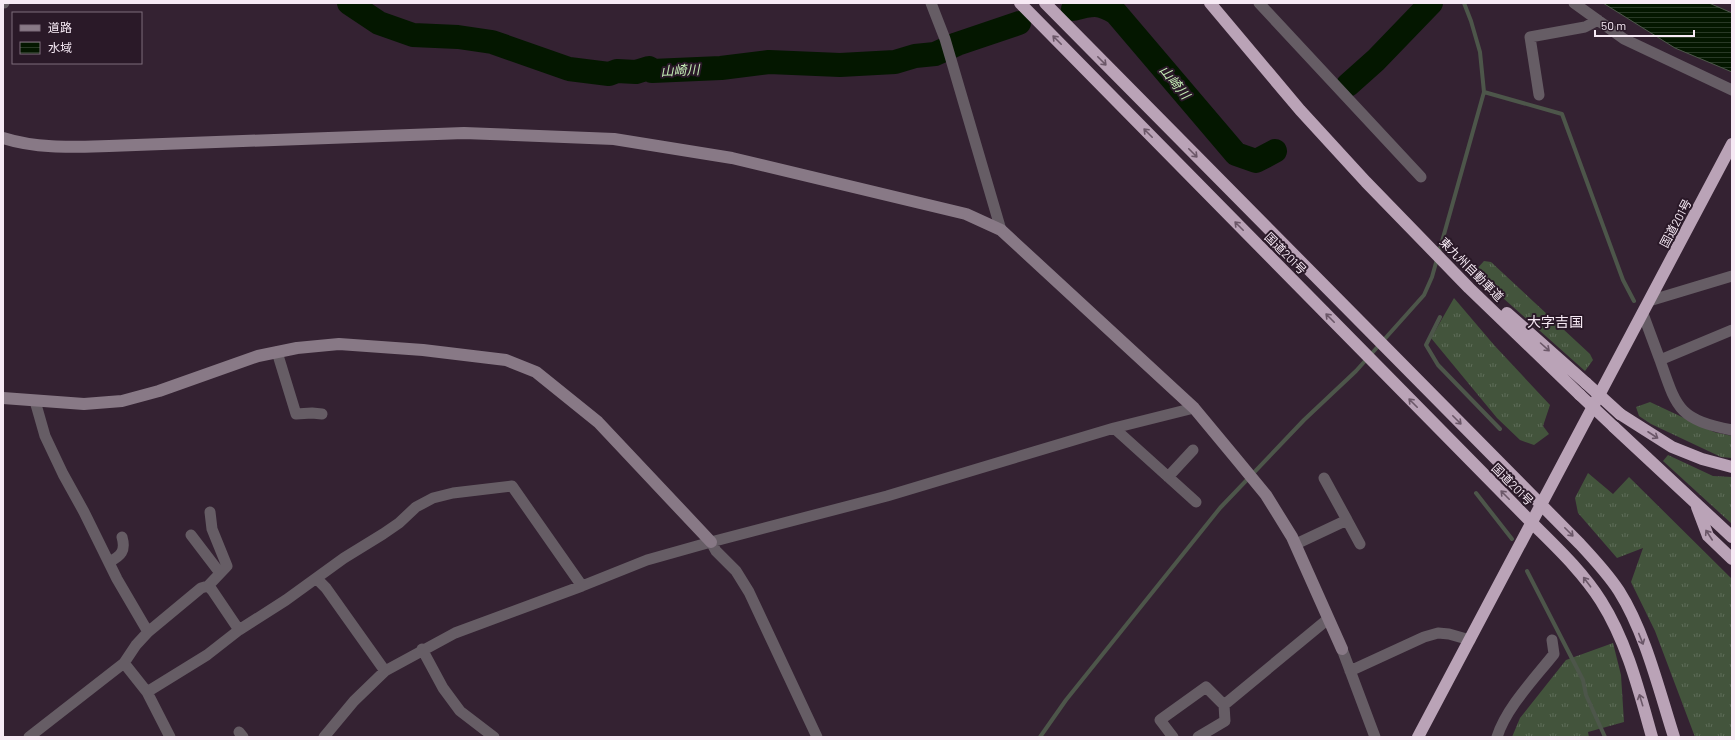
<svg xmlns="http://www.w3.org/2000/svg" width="1735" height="740" font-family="Barlow,'Noto Sans JP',sans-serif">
  <defs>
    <pattern id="grass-tufts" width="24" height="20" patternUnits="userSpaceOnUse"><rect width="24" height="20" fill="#43543c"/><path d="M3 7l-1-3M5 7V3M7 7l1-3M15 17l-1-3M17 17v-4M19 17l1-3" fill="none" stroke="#5f6d59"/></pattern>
    <pattern id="water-rules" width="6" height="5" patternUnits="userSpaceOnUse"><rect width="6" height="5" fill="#041700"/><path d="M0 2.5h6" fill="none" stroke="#293926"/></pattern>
  </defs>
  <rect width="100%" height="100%" fill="#342232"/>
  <path fill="url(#grass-tufts)" d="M1484,261L1491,262L1590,354L1593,360L1585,371L1484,281L1475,271Z
    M1454,298L1494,345L1550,405L1543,426L1549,434L1534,445L1520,440L1497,418L1431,338Z
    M1650,402L1714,432L1732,436V458L1721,457L1651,424L1639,416L1636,407Z
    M1668,455L1713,476L1732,477V524L1663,461Z
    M1588,473L1613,494L1629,477L1732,579V737H1695L1655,631L1631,582L1643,548L1617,558L1578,513L1575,498Z
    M1613,643L1621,675L1624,722L1588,732L1589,737H1512L1520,718L1566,660Z"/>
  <path fill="url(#water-rules)" stroke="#4d564a" d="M1603,3H1709L1732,13V72L1675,48Z"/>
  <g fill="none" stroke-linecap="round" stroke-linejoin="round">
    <path stroke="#4d564a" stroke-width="4" d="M1484,92L1562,114L1623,280L1634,301
      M1440,317L1426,345L1438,365L1500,429
      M1476,493L1512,539
      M1527,571L1583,680L1586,695L1605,737
      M1040,737L1066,700L1220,508L1304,420L1356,371L1424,295L1432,277L1484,92L1480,52L1471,21L1464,3"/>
    <path stroke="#041700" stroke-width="24" d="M349,3L379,23L413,35L458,37L492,42L569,69L609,74L617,71L636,72L649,68L652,71L721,68L769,62L840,65L895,62L915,56L935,54L957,44L1019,23
      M1073,9C1092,4 1099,2 1116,13L1236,154L1256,161L1275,151
      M1348,85L1376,60L1431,3"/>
    <path stroke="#665d65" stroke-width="11" d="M3,3H4
      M931,3L945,39L1001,230
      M1259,3L1421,177
      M1574,3L1624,39L1732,90
      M1539,95L1530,37L1585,27L1598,20
      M1649,301L1732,276
      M1643,314L1660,360L1732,330
      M277,352L296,414L312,413L322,414
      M1660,360C1677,409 1678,419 1732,430
      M1114,428L1196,502
      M1168,477L1193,450
      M1347,520L1360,544
      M191,535L220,573
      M711,542L716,551L736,571L749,592L817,737
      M1296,544L1347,520L1324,478
      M109,562C121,556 126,551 122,537
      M317,579L326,588L385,671
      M208,586L227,566L212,529L210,512
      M148,632L201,588L208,586L212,590L239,630
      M422,649L443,688L460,711L494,737
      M1342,649L1375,737
      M124,663L147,692L170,737
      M1350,671L1424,637L1438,633L1449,634L1470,640
      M147,692L207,655L239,630L286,600L344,558L383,534L399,523L416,507L433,498L453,493L512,486L582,586
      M1224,705L1328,619
      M239,732L243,737
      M29,737L124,663L136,645L148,632L117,579L84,512L63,474L45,436L35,401
      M324,737L354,701L385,671L455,633L582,586L647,560L711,542L887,496L1114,428L1194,408
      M1173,737L1160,720L1206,687L1224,705L1225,721L1198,737
      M1497,737C1506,708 1535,678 1554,654L1552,640"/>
    <path stroke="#887986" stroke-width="12" d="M3,138C38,149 73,147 109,146L464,133L614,139L732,158L966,214L1001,230L1194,408L1238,461L1266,495L1292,537L1342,649
      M3,398L84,404L122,401L159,391L258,356L297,348L339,344L423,350L506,360L536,372L598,422L711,542"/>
    <path stroke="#baa3b7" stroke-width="12" d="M1020,3L1532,523C1556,547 1582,571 1601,601C1627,642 1639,691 1652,737
      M1045,3L1580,544C1594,559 1608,574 1619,591C1645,632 1659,690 1674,737
      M1210,3L1300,110L1366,182L1469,288L1580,395
      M1507,313L1586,383
      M1620,414L1672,447L1702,459L1732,467
      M1614,427L1732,537
      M1697,507L1708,536L1732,559
      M1418,737L1732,144"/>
    <path stroke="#baa3b7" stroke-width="12" d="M1586,383L1620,414
      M1580,395L1614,427"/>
  </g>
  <defs><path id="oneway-shaft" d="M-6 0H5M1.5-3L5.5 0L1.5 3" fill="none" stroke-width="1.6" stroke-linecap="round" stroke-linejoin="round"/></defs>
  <g stroke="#6b5768">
    <use href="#oneway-shaft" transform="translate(1057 40) rotate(-135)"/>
    <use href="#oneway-shaft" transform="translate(1102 61) rotate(45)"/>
    <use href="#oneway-shaft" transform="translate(1148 133) rotate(-135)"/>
    <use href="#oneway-shaft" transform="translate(1193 153) rotate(45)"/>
    <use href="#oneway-shaft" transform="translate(1239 226) rotate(-135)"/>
    <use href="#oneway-shaft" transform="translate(1330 318) rotate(-135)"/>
    <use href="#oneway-shaft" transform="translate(1545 347) rotate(42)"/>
    <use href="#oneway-shaft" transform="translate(1413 403) rotate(-135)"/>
    <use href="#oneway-shaft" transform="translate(1457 420) rotate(45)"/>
    <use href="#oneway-shaft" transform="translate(1653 435) rotate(33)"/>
    <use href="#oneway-shaft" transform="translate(1505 495) rotate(-135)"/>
    <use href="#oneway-shaft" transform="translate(1569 532) rotate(45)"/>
    <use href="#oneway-shaft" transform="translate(1709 535) rotate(-123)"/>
    <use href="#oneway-shaft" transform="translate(1587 582) rotate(-127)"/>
    <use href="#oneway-shaft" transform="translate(1641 639) rotate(68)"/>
    <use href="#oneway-shaft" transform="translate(1641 700) rotate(-107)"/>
  </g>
  <g text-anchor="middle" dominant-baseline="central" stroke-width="4" stroke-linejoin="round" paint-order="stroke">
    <g font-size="12" fill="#f7eaf5" stroke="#2a1928">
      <text transform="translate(1675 223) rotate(-62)">国道201号</text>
      <text transform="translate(1286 253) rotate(45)">国道201号</text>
      <text transform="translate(1472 269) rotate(45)">東九州自動車道</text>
      <text transform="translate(1513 484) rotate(45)">国道201号</text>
    </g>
    <g font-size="13" font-style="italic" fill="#c5eeb6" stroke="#2a1928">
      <text transform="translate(680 70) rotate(-3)">山崎川</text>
      <text transform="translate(1175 82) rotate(50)">山崎川</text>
    </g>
    <g font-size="14" fill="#f7eaf5" stroke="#2a1928">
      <text x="1555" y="321">大字吉国</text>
    </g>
  </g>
  <rect width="1735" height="740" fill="none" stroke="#f7eaf5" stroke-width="8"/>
  <rect x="12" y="12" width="130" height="52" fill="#2a1928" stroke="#7c6d7a"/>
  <rect x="20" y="25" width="20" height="6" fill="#887986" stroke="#7c6d7a"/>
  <text x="48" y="32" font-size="12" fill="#f7eaf5">道路</text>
  <rect x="20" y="42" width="20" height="12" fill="url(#water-rules)" stroke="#7c6d7a"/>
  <text x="48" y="52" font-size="12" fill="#f7eaf5">水域</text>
  <path d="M1595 30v6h99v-6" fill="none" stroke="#f7eaf5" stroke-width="2"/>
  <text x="1601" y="30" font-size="12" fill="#f7eaf5" stroke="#2a1928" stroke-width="3" paint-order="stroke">50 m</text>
</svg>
